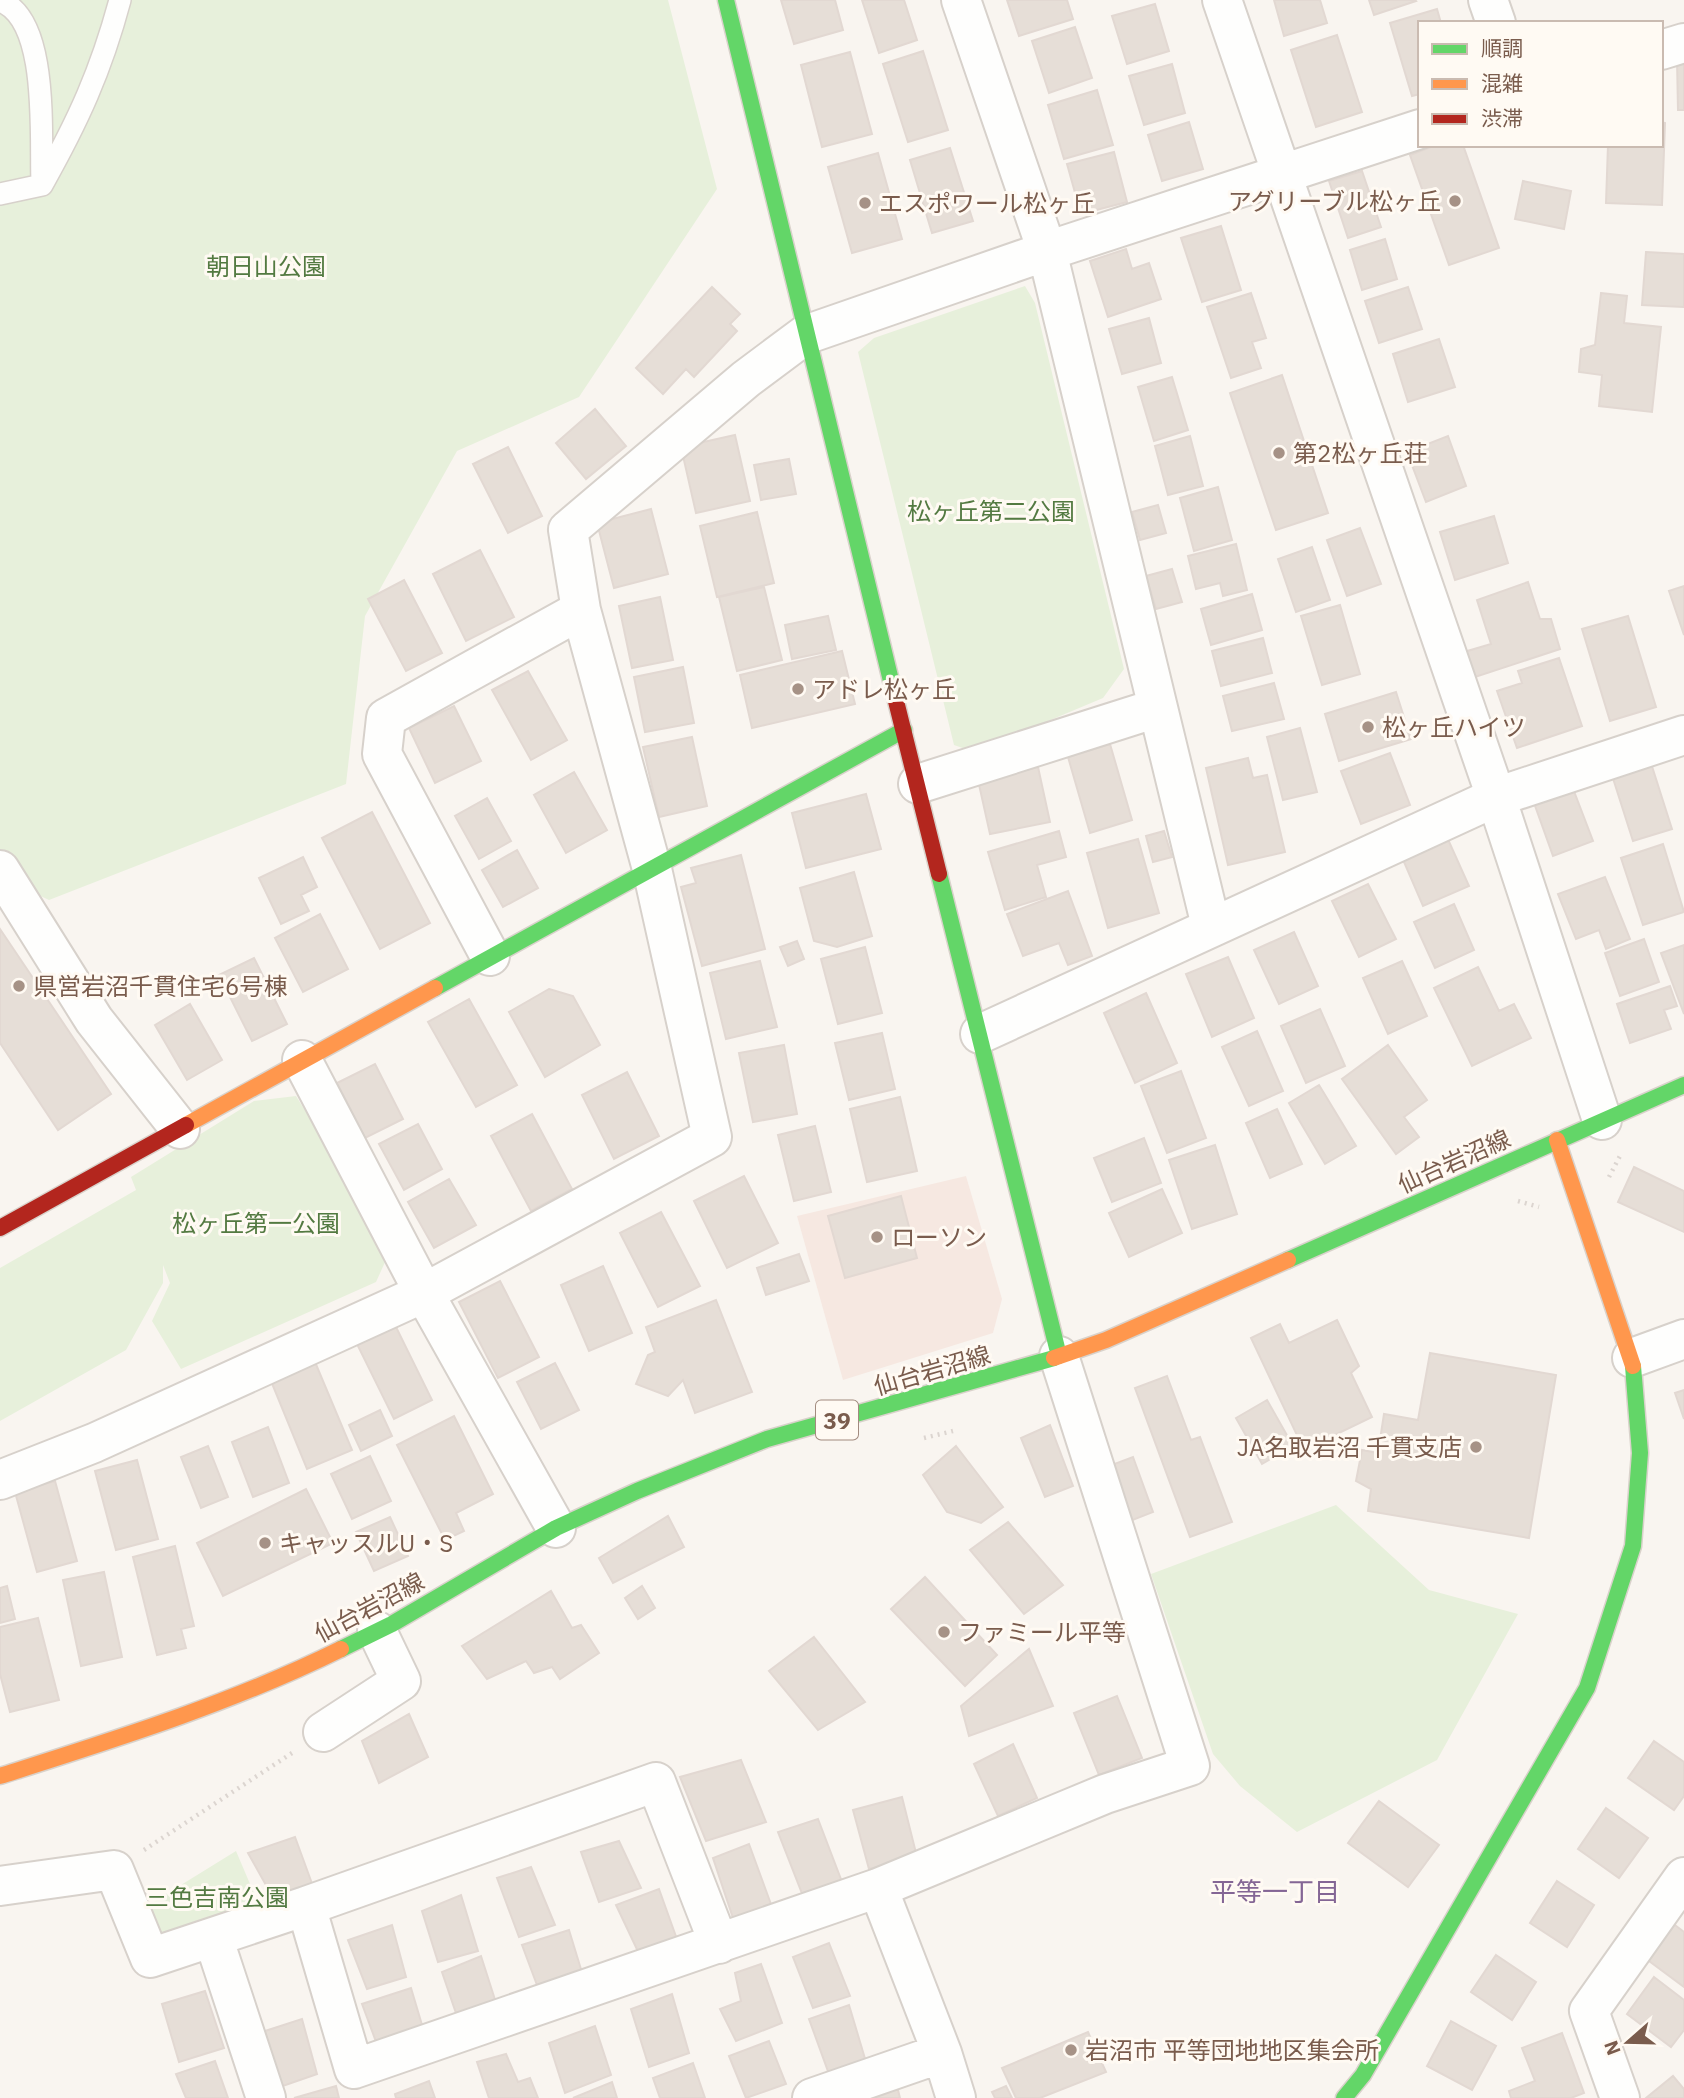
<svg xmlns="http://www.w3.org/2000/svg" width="1684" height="2098" font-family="'IBM Plex Sans','Noto Sans JP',sans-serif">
  <rect width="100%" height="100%" fill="#f9f5f0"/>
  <path fill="#f6e8e1" d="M966,1176L1002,1299L993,1333L843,1380L797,1216Z"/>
  <path fill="#e7f0db" d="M0,0H668L717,189L579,397L457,451L365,616L346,784L49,900L0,877Z
    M1025,286L1035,303L1124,669L1103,698L974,752L954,745L858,352L874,338Z
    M296,1096L391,1249L376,1282L181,1369L152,1321L170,1283L163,1265V1283L126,1350L0,1421V1268L136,1190L131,1177L254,1101Z
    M1336,1505L1429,1590L1518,1614L1437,1760L1297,1832L1240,1786L1213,1754L1151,1574Z
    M236,1851L262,1912L163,1947L147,1906Z"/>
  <path fill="#e6ded7" stroke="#e2d8d2" stroke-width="2" d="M781,0H835L843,30L794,44Z
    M862,0H904L917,40L879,53Z
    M1007,0H1067L1073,19L1019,36Z
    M1274,0H1320L1327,23L1284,36Z
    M1369,0H1415L1416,1L1374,15Z
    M1155,4L1169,51L1127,64L1112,16Z
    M1437,9L1441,23H1420V94L1412,96L1390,23Z
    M1075,27L1092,78L1049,93L1032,41Z
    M1337,35L1362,112L1316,127L1291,50Z
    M923,51L948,130L908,142L883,64Z
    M850,52L872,134L822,147L801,65Z
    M1677,59H1684V110H1678Z
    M1172,64L1185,113L1144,125L1129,76Z
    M1097,90L1113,145L1064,159L1048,105Z
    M1189,122L1203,169L1162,181L1148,135Z
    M1661,122L1665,123L1662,205L1606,203L1608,145H1661Z
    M1436,145H1463L1499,248L1449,265L1410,155Z
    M950,148L973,221L932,233L910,160Z
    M1114,152L1127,202L1081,214L1067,164Z
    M878,153L902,239L852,253L828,167Z
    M1362,171L1381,227L1348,238L1329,181Z
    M1523,181L1571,191L1564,229L1515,219Z
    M1221,226L1241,290L1202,302L1181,238Z
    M1385,239L1397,279L1362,290L1350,250Z
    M1126,249L1132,269L1149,263L1161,299L1108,317L1090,261Z
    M1646,252L1684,254V307L1642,305Z
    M712,287L740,314L730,324L737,331L694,377L686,369L663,394L636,368Z
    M1408,287L1422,329L1379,343L1365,301Z
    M1251,293L1266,338L1252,342L1261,368L1231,378L1207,307Z
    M1601,293L1627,296L1624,323L1661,327L1652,412L1599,406L1602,375L1579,372L1581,349L1595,345Z
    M1149,318L1161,363L1122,374L1109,329Z
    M1439,339L1455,387L1408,402L1393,354Z
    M1282,375L1328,513L1276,530L1230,393Z
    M1172,377L1188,430L1154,441L1138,387Z
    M595,409L626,446L586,479L556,443Z
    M735,435L750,501L696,513L681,447Z
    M1190,436L1203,486L1168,495L1155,446Z
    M1448,436L1466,486L1426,502L1407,452Z
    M508,447L542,516L508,533L473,464Z
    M789,459L796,494L761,500L754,465Z
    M1218,487L1232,540L1194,551L1180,498Z
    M1158,505L1166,533L1140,540L1132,512Z
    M651,509L668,574L614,588L597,523Z
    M757,512L774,583L717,597L700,526Z
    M1494,516L1508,563L1455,580L1440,532Z
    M1360,528L1381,584L1347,596L1327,540Z
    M1236,544L1247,590L1223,596L1220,583L1196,589L1188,556Z
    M1312,547L1330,600L1296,612L1278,559Z
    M480,550L514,617L466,641L433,574Z
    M1172,569L1182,602L1156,609L1146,576Z
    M404,580L442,653L406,671L368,599Z
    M1528,582L1540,619H1551L1560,649L1472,678L1464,652L1491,644L1477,600Z
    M1684,586V635L1669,591Z
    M764,587L782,660L737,671L719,597Z
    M1252,594L1262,630L1211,645L1201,609Z
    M660,597L673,660L632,668L619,606Z
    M1340,605L1360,674L1322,685L1301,616Z
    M828,616L836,650L792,659L785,625Z
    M1628,616L1656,707L1610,721L1582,629Z
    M1263,638L1272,673L1221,686L1212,651Z
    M842,651L855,704L752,728L740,675Z
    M1559,658L1582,726L1517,748L1497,691L1522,683L1518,671Z
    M683,667L694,723L645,732L634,677Z
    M528,671L567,740L531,760L492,690Z
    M1274,683L1284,719L1232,731L1223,696Z
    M1396,692L1411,739L1339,761L1325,714Z
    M454,706L481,761L435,783L409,728Z
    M1300,728L1317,792L1283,800L1267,737Z
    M692,737L707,806L659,817L643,747Z
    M1110,744L1132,820L1090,833L1068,757Z
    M1390,753L1410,805L1361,824L1341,771Z
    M1649,757L1672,829L1633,841L1610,769Z
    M1248,758L1253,778L1267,775L1285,852L1228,865L1206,768Z
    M1038,767L1050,822L990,834L978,780Z
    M574,772L607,830L566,853L534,795Z
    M1572,786L1593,841L1553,856L1533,800Z
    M866,794L881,849L806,868L792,813Z
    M487,798L511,841L479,859L455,816Z
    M372,812L430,923L380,949L322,838Z
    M1059,831L1066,857L1037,865L1046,897L1005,910L988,852Z
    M1164,831L1172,857L1153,862L1146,836Z
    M1446,835L1469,886L1423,906L1401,855Z
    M1138,839L1159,913L1108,928L1087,853Z
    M1663,844L1684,912L1643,925L1621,858Z
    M517,850L538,888L503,907L482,870Z
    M741,855L765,949L702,966L681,887L696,883L691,868Z
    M303,857L317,887L301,895L309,911L281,924L259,878Z
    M854,872L872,936L837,947L814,941L800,888Z
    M1605,877L1630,939L1606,949L1599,930L1576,939L1558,894Z
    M1368,884L1396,939L1359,957L1332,901Z
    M1068,891L1092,956L1068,965L1059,943L1023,956L1007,914Z
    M1454,904L1474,950L1435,968L1414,922Z
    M320,914L348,969L303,992L275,938Z
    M0,929L111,1094L58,1130L0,1043Z
    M1294,932L1318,986L1279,1004L1254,950Z
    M1644,939L1659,982L1620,996L1605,953Z
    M797,941L804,959L788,966L780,947Z
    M1684,945V1014L1661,953Z
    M865,947L882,1013L838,1024L821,959Z
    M1228,957L1254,1018L1212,1037L1186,974Z
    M254,958L287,1024L252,1041L219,975Z
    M760,961L777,1027L726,1039L710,973Z
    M1402,961L1427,1016L1388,1034L1363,978Z
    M1478,967L1499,1011L1514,1004L1531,1038L1472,1066L1434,988Z
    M1670,986L1677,1006L1664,1010L1671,1029L1630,1043L1617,1004Z
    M549,989L573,996L600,1045L545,1077L509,1012Z
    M1146,993L1177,1063L1135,1083L1104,1013Z
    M469,999L517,1085L476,1107L428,1022Z
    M190,1004L222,1060L187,1080L155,1025Z
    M1320,1009L1345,1066L1306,1083L1281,1026Z
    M1257,1031L1283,1091L1249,1106L1222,1047Z
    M882,1033L895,1089L849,1100L835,1043Z
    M784,1045L797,1114L753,1122L739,1053Z
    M1388,1045L1427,1100L1404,1117L1419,1137L1396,1154L1342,1079Z
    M375,1064L403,1119L365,1138L337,1083Z
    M1181,1071L1206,1138L1167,1153L1141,1086Z
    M627,1072L659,1136L614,1159L582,1095Z
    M1319,1085L1356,1146L1325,1164L1289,1103Z
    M900,1097L917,1171L867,1182L850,1109Z
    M1277,1109L1302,1164L1270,1178L1246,1123Z
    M532,1114L572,1189L531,1211L491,1136Z
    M418,1124L442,1169L404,1190L379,1144Z
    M815,1126L831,1192L794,1201L778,1135Z
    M1144,1138L1161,1183L1112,1202L1094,1158Z
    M1215,1145L1237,1214L1192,1229L1169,1160Z
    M1634,1167L1684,1191V1232L1618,1202Z
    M744,1176L778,1243L727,1268L694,1201Z
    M449,1179L476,1225L434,1248L408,1202Z
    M1162,1189L1182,1233L1129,1257L1109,1213Z
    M901,1196L917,1258L845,1278L828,1216Z
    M661,1212L700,1286L658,1307L620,1233Z
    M799,1254L809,1281L766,1295L757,1268Z
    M603,1266L632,1333L589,1351L561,1285Z
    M500,1281L539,1357L498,1378L459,1302Z
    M716,1300L752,1392L695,1413L683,1380L668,1396L636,1384L648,1355L655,1352L646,1327Z
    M1337,1320L1359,1366L1351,1373L1372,1417L1304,1450L1251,1338L1280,1324L1289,1343Z
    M394,1323L432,1400L394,1419L356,1342Z
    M1430,1353L1556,1375L1529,1538L1368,1511L1371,1489L1356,1481L1362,1450L1378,1453L1384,1414L1418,1420Z
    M315,1362L352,1450L307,1469L271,1381Z
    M555,1363L579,1410L541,1429L517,1382Z
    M1167,1376L1191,1440L1200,1437L1232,1522L1190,1537L1135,1388Z
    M1684,1390V1419L1675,1393Z
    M1267,1400L1293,1446L1262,1464L1236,1418Z
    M380,1410L392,1436L361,1451L349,1425Z
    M454,1416L493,1494L456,1513L464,1531L445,1540L397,1445Z
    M1050,1425L1073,1486L1045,1497L1021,1438Z
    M268,1427L289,1483L253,1497L232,1442Z
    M208,1446L228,1497L201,1508L181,1457Z
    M956,1446L1003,1507L981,1523L947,1512L923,1475Z
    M370,1456L391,1501L352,1519L331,1474Z
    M1133,1457L1153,1512L1130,1521L1109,1466Z
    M137,1460L158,1539L116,1550L95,1471Z
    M55,1481L77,1561L37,1572L15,1492Z
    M306,1489L333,1543L223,1596L197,1543Z
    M668,1516L684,1547L613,1583L599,1558Z
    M390,1517L408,1556L374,1571L356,1532Z
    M1008,1522L1063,1585L1024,1614L970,1550Z
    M175,1546L194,1626L181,1629L186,1648L157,1655L133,1557Z
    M104,1572L122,1657L81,1666L63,1580Z
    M925,1577L997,1655L965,1686L891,1609Z
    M7,1586L15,1619L0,1623V1588Z
    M642,1586L655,1608L638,1619L625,1598Z
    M551,1591L572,1628L581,1625L599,1653L560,1679L552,1667L534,1673L526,1661L487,1679L462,1646Z
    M38,1618L59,1700L10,1712L0,1674V1627Z
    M814,1637L865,1702L818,1730L769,1671Z
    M1029,1649L1053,1706L969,1736L961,1706Z
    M1117,1696L1142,1758L1099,1775L1074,1713Z
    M409,1714L428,1757L379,1783L362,1741Z
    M1654,1741L1684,1762V1796L1674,1810L1628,1778Z
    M1013,1744L1037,1798L998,1816L974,1764Z
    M741,1760L766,1822L706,1841L680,1777Z
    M902,1797L917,1857L869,1869L853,1810Z
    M1379,1801L1439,1845L1408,1887L1348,1843Z
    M1606,1808L1648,1838L1619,1878L1578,1849Z
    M818,1819L842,1882L803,1896L778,1832Z
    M295,1837L314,1889L280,1910L248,1853Z
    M619,1841L641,1888L599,1902L581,1852Z
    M749,1844L772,1907L733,1918L713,1858Z
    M531,1867L555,1925L519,1937L497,1878Z
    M1557,1881L1594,1905L1567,1947L1530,1923Z
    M659,1889L679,1945L642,1960L616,1905Z
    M461,1895L478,1951L438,1962L422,1911Z
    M1671,1922L1684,1932V1987L1645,1958Z
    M392,1925L406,1977L367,1989L348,1940Z
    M569,1930L584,1979L540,1993L522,1945Z
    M829,1943L850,1996L813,2008L793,1957Z
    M1496,1955L1536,1982L1512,2020L1471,1992Z
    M481,1956L498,2009L459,2022L442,1972Z
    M761,1964L782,2023L736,2041L720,2009L741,2001L735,1973Z
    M1654,1977L1684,2000V2030L1671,2047L1627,2014Z
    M411,1988L425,2035L378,2047L362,2004Z
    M205,1991L224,2048L179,2062L162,2004Z
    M672,1994L689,2053L649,2067L631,2009Z
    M849,2005L866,2062L829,2074L809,2019Z
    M302,2019L317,2074L277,2088L259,2033Z
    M1451,2021L1496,2046L1472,2090L1427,2066Z
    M595,2026L611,2075L565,2093L549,2043Z
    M1088,2032L1106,2072L1040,2098H1016L1002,2068Z
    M1562,2033L1584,2093L1571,2098H1511L1509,2091L1535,2081L1522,2048Z
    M769,2041L786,2084L746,2098L729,2056Z
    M506,2054L518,2082L530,2078L538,2098H489L477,2062Z
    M215,2061L228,2098H186L176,2074Z
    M693,2063L705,2098H660L653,2078Z
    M1673,2076L1684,2089V2098H1646Z
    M429,2081L435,2098H396L395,2094Z
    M612,2082L617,2098H573Z
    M336,2086L339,2098H294Z
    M897,2086L900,2098H864Z
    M1006,2086L1012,2098H995L992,2092Z"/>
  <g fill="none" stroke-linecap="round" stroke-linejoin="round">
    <g stroke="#d7d1cb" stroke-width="24">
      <path id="lane" d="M0,1C50,19 40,138 42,183
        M0,194L42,185C78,121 101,71 120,0"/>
    </g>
    <g stroke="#d7d1cb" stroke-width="42">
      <path id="street" d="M961,0L1047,251L1211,926
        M1222,0L1496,797L1602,1120
        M1488,0L1496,23
        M1661,50L1684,43
        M918,784L1157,708
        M0,870L94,1020L180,1129
        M490,956L382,754L386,718L581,610
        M980,1034L1496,797L1684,735
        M302,1060L424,1293L556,1528
        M1632,1358L1684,1339
        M0,1480L94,1443L424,1293L712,1137L652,869L581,610L568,530L746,379L805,335L1047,251L1420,129
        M323,1732L401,1681L377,1631
        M0,1886L114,1870L150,1958L306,1906L354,2069L878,1888L1105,1794L1190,1766L1059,1356
        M878,1888L942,2053L956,2098
        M306,1906L656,1782L719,1944
        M213,1937L266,2098
        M812,2098L942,2053
        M1620,2098L1589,2011L1684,1877"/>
    </g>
    <g stroke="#d9d2cb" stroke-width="19">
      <path id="fast" d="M726,0L893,689
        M939,874L1059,1356
        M435,988L904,730
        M1288,1260L1684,1085
        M341,1649L392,1624L556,1528L637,1491L767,1439L1054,1358
        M1344,2098L1363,2075L1587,1688L1633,1546L1640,1453L1633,1366"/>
    </g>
    <g stroke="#d9d2cb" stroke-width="19">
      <path id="slow" d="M186,1125L435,988
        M1557,1140L1633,1366
        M1054,1358L1106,1340L1288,1260
        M0,1776C116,1739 232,1703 341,1649"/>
    </g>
    <g stroke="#d9d2cb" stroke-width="19">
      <path id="jam" d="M893,689L939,874
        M0,1228L186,1125"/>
    </g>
    <path stroke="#dcd5d0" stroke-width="4.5" stroke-dasharray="2 5" stroke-linecap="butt" d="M1609,1177L1621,1154
      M1518,1201L1539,1207
      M924,1438L953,1431
      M144,1850L292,1753"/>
    <use href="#lane" stroke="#fefefd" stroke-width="21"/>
    <use href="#street" stroke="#fefefd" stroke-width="38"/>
    <use href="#fast" stroke="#63d668" stroke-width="16"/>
    <use href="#slow" stroke="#ff974d" stroke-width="16"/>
    <use href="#jam" stroke="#b3261e" stroke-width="16"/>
  </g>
  <g fill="#a69286" stroke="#fffaf3" stroke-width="2.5">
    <circle cx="1455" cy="201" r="7"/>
    <circle cx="865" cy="203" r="7"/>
    <circle cx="1279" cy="453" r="7"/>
    <circle cx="798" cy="689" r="7"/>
    <circle cx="1368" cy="727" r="7"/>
    <circle cx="19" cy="986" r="7"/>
    <circle cx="877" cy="1237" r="7"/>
    <circle cx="1476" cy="1447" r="7"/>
    <circle cx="265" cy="1543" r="7"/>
    <circle cx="944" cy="1632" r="7"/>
    <circle cx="1071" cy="2050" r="7"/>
  </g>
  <g text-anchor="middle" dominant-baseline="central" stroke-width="6" stroke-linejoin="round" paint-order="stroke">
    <rect fill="#fffaf3" stroke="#a28b7f" stroke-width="2" x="816" y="1400.5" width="42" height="39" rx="5"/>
    <g font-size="23" font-weight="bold" fill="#7a5c4d">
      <text x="837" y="1420">39</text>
    </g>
    <g font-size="24" fill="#7a5c4d" stroke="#fffaf3" text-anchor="start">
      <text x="1441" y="201" text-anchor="end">アグリーブル松ヶ丘</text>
      <text x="879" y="203">エスポワール松ヶ丘</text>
      <text x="1293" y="453">第2松ヶ丘荘</text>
      <text x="812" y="689">アドレ松ヶ丘</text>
      <text x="1382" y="727">松ヶ丘ハイツ</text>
      <text x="33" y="986">県営岩沼千貫住宅6号棟</text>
      <text x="891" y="1237">ローソン</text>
      <text x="1462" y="1447" text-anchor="end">JA名取岩沼 千貫支店</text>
      <text x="279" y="1543">キャッスルU・S</text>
      <text x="958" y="1632">ファミール平等</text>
      <text x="1085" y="2050">岩沼市 平等団地地区集会所</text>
    </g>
    <g font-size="24" fill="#537a41" stroke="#fffaf3">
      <text x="266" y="266">朝日山公園</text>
      <text x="991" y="511">松ヶ丘第二公園</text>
      <text x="256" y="1223">松ヶ丘第一公園</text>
      <text x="217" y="1897">三色吉南公園</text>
    </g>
    <g font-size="24" fill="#7a5c4d" stroke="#fffaf3">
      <text transform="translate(1454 1161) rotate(-24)">仙台岩沼線</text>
      <text transform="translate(932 1370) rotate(-16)">仙台岩沼線</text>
      <text transform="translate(369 1607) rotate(-28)">仙台岩沼線</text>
    </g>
    <g font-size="26" fill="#846695" stroke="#fffaf3">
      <text x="1275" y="1891">平等一丁目</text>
    </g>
  </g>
  <rect x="1418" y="21" width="245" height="126" fill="#fffaf3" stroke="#cabbb1" stroke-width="2"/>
  <rect x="1432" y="44" width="35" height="10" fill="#63d668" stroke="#cabbb1" stroke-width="2"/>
  <text x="1481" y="56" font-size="21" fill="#7a5c4d">順調</text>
  <rect x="1432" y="79" width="35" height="10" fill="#ff974d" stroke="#cabbb1" stroke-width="2"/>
  <text x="1481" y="91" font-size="21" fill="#7a5c4d">混雑</text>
  <rect x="1432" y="114" width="35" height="10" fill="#b3261e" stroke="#cabbb1" stroke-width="2"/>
  <text x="1481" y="126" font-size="21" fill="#7a5c4d">渋滞</text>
  <g transform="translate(1628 2042) rotate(250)" stroke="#fffaf3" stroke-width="5" paint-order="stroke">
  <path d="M0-5L12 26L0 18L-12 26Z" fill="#7a5c4d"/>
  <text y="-10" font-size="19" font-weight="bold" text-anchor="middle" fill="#7a5c4d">N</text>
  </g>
</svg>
